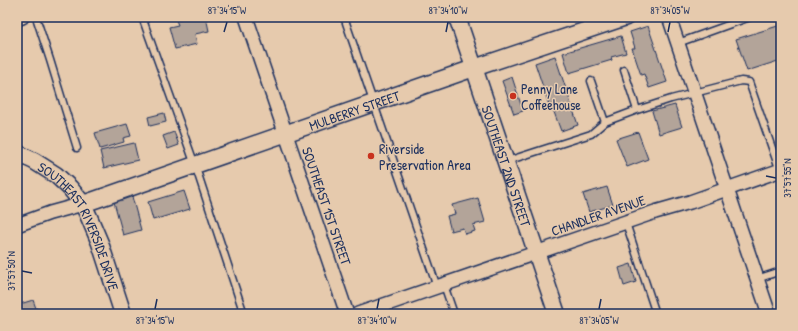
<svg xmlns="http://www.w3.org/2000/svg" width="798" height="331" font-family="'Patrick Hand',sans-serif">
  <rect width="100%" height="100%" fill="#e6caad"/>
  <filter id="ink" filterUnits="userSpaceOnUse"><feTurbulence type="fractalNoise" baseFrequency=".025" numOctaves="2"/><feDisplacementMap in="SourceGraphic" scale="8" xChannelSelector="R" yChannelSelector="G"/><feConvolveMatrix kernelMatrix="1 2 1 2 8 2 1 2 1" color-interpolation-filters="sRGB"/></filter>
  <g filter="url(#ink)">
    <path fill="#b3a499" stroke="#1b2f5e" d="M187,17H206L209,31L195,34L197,44L175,49L169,27L178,25L176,20Z
      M781,25V60L747,71L736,39Z
      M648,26L667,82L649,88L644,74L641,75L632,48H635L630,32Z
      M621,36L626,53L611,57L612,60L569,73L563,53Z
      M555,56L578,125L561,131L551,104L549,105L535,63Z
      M512,77L523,111L514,114L502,81Z
      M675,105L682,127L659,134L652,111Z
      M164,113L166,122L150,126L148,117Z
      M127,124L131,136L123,138L124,142L100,149L95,133Z
      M174,132L179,145L168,149L163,136Z
      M638,132L648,159L627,167L616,139Z
      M134,143L138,160L104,168L100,151Z
      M607,187L613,205L589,212L583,194Z
      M184,191L190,209L153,220L148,202Z
      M131,193L141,230L123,235L113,198Z
      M478,198L485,222L473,225L475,231L465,234L463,228L451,231L447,216L455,214L452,205Z
      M631,264L636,282L624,286L619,268Z
      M33,300L37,311L26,314H17V305Z"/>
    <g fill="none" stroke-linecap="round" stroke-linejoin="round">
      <g stroke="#1b2f5e" stroke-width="9">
        <path id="service" d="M36,17L50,60L77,148
          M142,17L195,165L244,314
          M344,17L437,287
          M678,43L750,17
          M624,70L637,110
          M591,81L605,122
          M507,161L591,134L605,122L637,110L671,99L741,81L749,82L780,171
          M626,223L656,314
          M757,279L781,271
          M444,285L454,314"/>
      </g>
      <g stroke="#1b2f5e" stroke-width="16">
        <path id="minor" d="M246,17L347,314
          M669,17L769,314
          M17,19L22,17
          M17,225L50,213L83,204
          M358,314L655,212L690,202L781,170"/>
      </g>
      <g stroke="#1b2f5e" stroke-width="19">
        <g id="tertiary">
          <path id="s1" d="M457,17L557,314"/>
          <path id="s2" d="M17,153L34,161L56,175L70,188L83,204L89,217L100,243L123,314"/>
          <path id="s3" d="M83,204L474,68L626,17"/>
        </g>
      </g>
      <use href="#service" stroke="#e6caad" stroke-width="6"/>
      <use href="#minor" stroke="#e6caad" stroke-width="13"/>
      <use href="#tertiary" stroke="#e6caad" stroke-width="16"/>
    </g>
  </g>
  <path fill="none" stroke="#1b2f5e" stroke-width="1.5" d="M224,32L227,22M446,32L448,22M668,32L670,22M766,176L776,178M22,271L32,273M155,309L157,299M377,309L379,299M599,309L601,299"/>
  <g fill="#c8321e" stroke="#e6caad" stroke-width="1.5">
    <circle cx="513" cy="96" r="4"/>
    <circle cx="371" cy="156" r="4"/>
  </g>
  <g text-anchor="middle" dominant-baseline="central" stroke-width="3" stroke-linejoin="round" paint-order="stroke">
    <g font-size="14" fill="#1b2f5e" stroke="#e6caad" text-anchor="start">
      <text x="521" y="88">Penny Lane<tspan x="521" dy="16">Coffeehouse</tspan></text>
      <text x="379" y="148">Riverside<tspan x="379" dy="16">Preservation Area</tspan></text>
    </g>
    <g font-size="14" fill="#1b2f5e" stroke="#e6caad">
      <text stroke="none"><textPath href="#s3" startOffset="287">MULBERRY STREET</textPath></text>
      <text stroke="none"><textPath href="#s1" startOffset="157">SOUTHEAST 2ND STREET</textPath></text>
      <text transform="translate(327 206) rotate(71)">SOUTHEAST 1ST STREET</text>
      <text transform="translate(598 215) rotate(-19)">CHANDLER AVENUE</text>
      <text stroke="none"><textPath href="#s2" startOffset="101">SOUTHEAST RIVERSIDE DRIVE</textPath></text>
    </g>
  </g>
  <rect width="798" height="331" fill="none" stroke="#e6caad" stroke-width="44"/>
  <rect x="22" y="22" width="754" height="287" fill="none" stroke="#1b2f5e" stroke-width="1.5"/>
  <g font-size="10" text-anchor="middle" fill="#1b2f5e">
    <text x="227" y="14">87°34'15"W</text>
    <text x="448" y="14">87°34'10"W</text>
    <text x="670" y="14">87°34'05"W</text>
    <text transform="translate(787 178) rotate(-90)" y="4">37°57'55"N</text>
    <text transform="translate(11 271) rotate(-90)" y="4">37°57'50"N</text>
    <text x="155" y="324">87°34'15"W</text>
    <text x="377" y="324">87°34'10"W</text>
    <text x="599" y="324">87°34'05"W</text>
  </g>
</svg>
